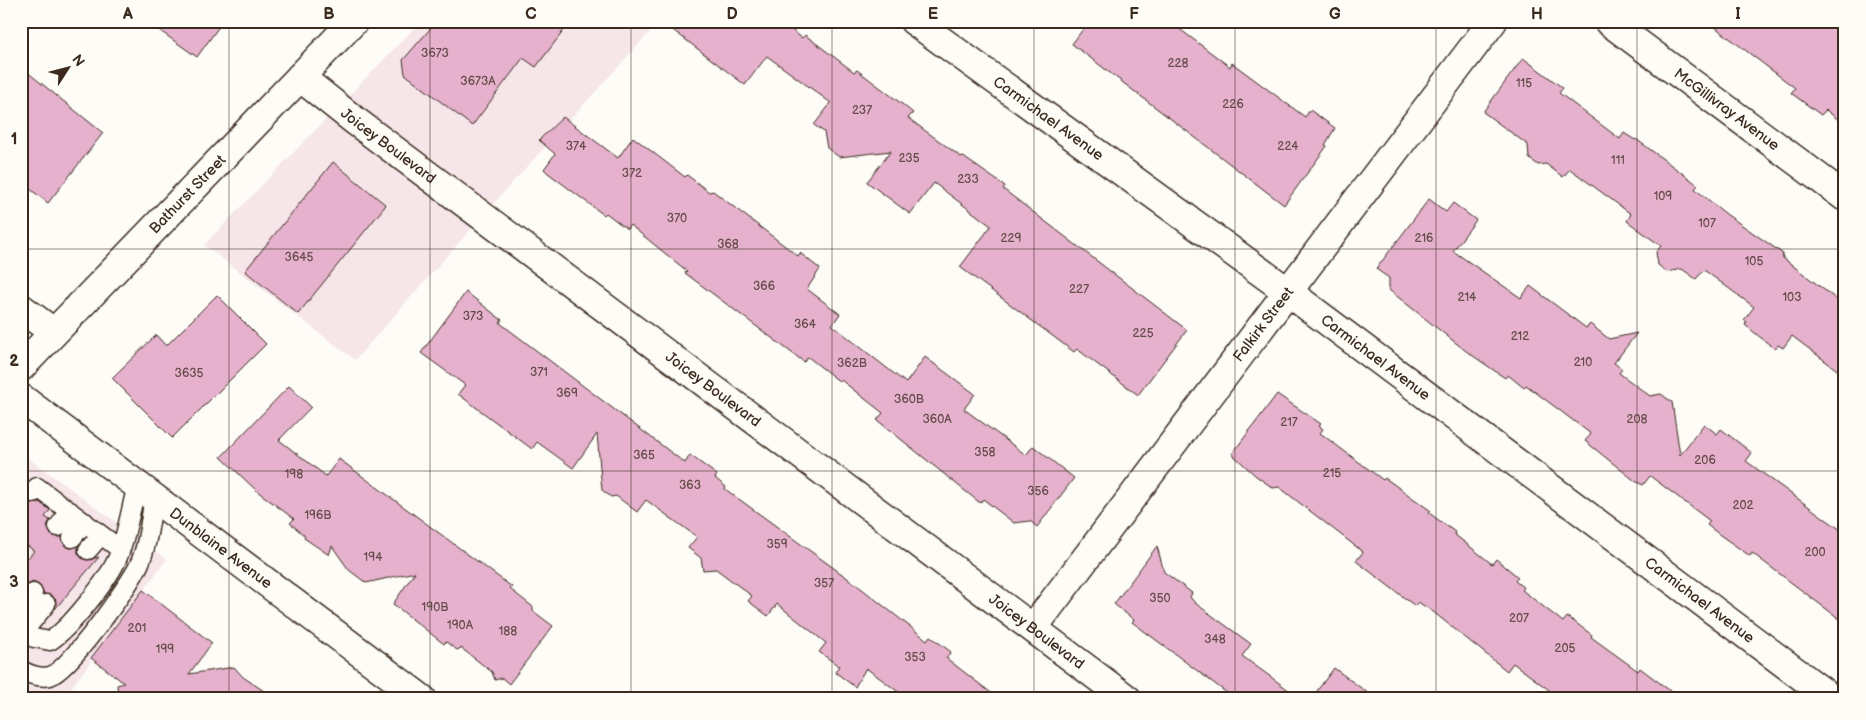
<svg xmlns="http://www.w3.org/2000/svg" width="1866" height="720" font-family="'Balsamiq Sans',sans-serif">
  <rect width="100%" height="100%" fill="#fdfcf7"/>
  <filter id="ink" filterUnits="userSpaceOnUse"><feTurbulence type="fractalNoise" baseFrequency=".02" numOctaves="2"/><feDisplacementMap in="SourceGraphic" scale="10" xChannelSelector="R" yChannelSelector="G"/><feConvolveMatrix kernelMatrix="1 2 1 2 8 2 1 2 1" color-interpolation-filters="sRGB"/></filter>
  <g filter="url(#ink)">
    <path fill="#f6e6ea" d="M421,21H660L512,183L355,360L204,245Z
      M21,453L167,559L63,699H21Z"/>
    <path fill="#e5b1cd" stroke="#3b2a1e" d="M146,21H223L197,57Z
      M437,21H571L536,67L523,58L472,126L405,74L403,60Z
      M661,21H780L802,38L805,35L854,72L857,70L902,104L913,113L908,118L961,157L962,156L1005,186L1003,189L1187,330L1138,395L1077,349L1074,352L960,267L991,226L934,183L910,214L867,182L891,151L839,157L827,148L824,132L814,125L831,103L767,56L745,85Z
      M1089,21H1169L1230,67L1232,63L1305,117L1310,110L1335,128L1325,145L1327,146L1284,205L1072,44Z
      M1707,21H1827L1845,35V125L1826,110L1821,115L1791,93L1795,88Z
      M1523,58L1563,88L1559,93L1620,139L1624,133L1635,140L1636,139L1698,185L1695,189L1726,214L1782,253L1783,258L1845,306V376L1792,336L1783,348L1778,345L1775,349L1745,325L1747,322L1744,320L1754,307L1704,270L1696,279L1682,269L1667,272L1658,265L1656,252L1661,246L1627,221L1631,214L1570,169L1563,177L1546,164L1538,165L1529,158L1528,145L1483,112Z
      M21,67L103,133L48,203L21,182Z
      M563,117L618,158L633,137L685,177L687,175L709,192L713,191L798,256L800,253L820,269L807,289L840,314L832,325L906,383L925,357L975,394L964,409L1026,455L1033,446L1074,478L1037,527L1030,521L1014,523L983,499L980,503L877,420L883,413L841,380L840,382L808,357L804,362L685,273L687,271L630,225L627,229L606,213L604,215L548,173L544,169L555,154L539,140Z
      M333,162L386,205L298,314L245,271Z
      M1429,199L1446,212L1453,203L1476,220L1453,251L1521,298L1530,286L1586,328L1590,324L1609,339L1637,333L1614,363L1622,369L1619,373L1650,396L1661,394L1672,402L1680,455L1704,424L1717,434L1721,429L1752,453L1746,461L1845,533V623L1752,553L1750,556L1720,535L1707,525L1710,521L1650,476L1643,485L1635,481L1585,441L1591,434L1526,385L1524,388L1508,375L1505,378L1466,351L1389,290V278L1376,269Z
      M466,292L502,320L500,323L685,463L690,455L717,475L715,478L726,487L725,489L857,585L927,640L930,636L951,652L946,658L999,699H908L866,668L855,687L835,672L839,666L819,652L826,643L777,604L768,616L748,601L752,596L716,569L703,570L701,558L688,548L697,537L646,500L637,512L616,496L611,497L602,490L597,434L573,468L537,442L532,449L458,394L465,385L421,353Z
      M217,295L266,344L172,438L112,378L156,335L166,346Z
      M289,386L311,407L279,440L326,476L339,459L512,587L510,589L533,607V611L553,626L509,684L502,678L495,680L492,672L461,648L457,650L446,642L444,644L393,604L415,572L366,583L349,570L332,546L329,555L304,538L305,536L290,523L294,519L257,491L221,457Z
      M1277,394L1321,424L1319,426L1323,429L1320,433L1383,480L1385,478L1431,511L1429,513L1455,532L1454,534L1492,564L1496,559L1518,577L1515,581L1524,588L1522,590L1563,622L1567,617L1572,620L1592,635L1591,637L1638,671L1640,668L1681,699H1561L1513,663L1507,671L1432,611L1418,602L1415,606L1356,561L1363,552L1279,487L1273,488L1256,476L1232,454Z
      M21,484L25,487L22,493L27,502L33,504L39,502L50,510L45,517L50,520L47,526L51,535L62,537L65,546L70,548L78,546V554L86,560L99,557L55,609L56,600L52,596L44,594L39,585L33,582L25,586L21,583V566L34,551L23,542L21,545Z
      M1157,546L1164,572L1192,593L1190,597L1195,603L1251,644L1242,656L1301,699H1235L1132,622L1134,620L1114,604Z
      M143,590L212,643L189,674L234,667L243,677L276,699H118L117,685L124,683L91,658Z
      M1334,668L1376,699H1311Z"/>
    <g fill="none" stroke-linecap="round" stroke-linejoin="round">
      <g stroke="#3b2a1e" stroke-width="21">
        <path id="service" d="M33,493L37,487L120,549
          M58,527L70,511
          M72,538L85,522
          M88,550L101,535
          M21,610L33,593
          M21,630L34,638L50,641C70,628 109,579 118,557C127,534 131,508 137,485
          M24,631L46,604
          M21,669C28,675 41,678 50,676C69,670 129,586 139,565C148,545 150,520 154,497"/>
      </g>
      <g stroke="#3b2a1e" stroke-width="31">
        <g id="minor">
          <path id="s1" d="M914,21L1287,291L1832,699"/>
          <path id="s2" d="M1608,21L1845,197"/>
          <path id="s3" d="M300,77L354,120L1127,699"/>
          <path d="M21,308L53,332"/>
          <path id="s4" d="M21,398L422,699"/>
          <path id="s5" d="M1033,628L1493,21"/>
        </g>
      </g>
      <g stroke="#3b2a1e" stroke-width="31">
        <g id="secondary">
          <path id="s6" d="M21,367L354,21"/>
        </g>
      </g>
      <use href="#service" stroke="#fdfcf7" stroke-width="18"/>
      <use href="#minor" stroke="#fdfcf7" stroke-width="28"/>
      <use href="#secondary" stroke="#fdfcf7" stroke-width="28"/>
    </g>
  </g>
  <path fill="none" stroke="#3b2a1e" stroke-width="1" stroke-opacity="0.55" d="M229,21V699M430,21V699M631,21V699M832,21V699M1034,21V699M1235,21V699M1436,21V699M1637,21V699M21,249H1845M21,471H1845"/>
  <g text-anchor="middle" dominant-baseline="central" stroke-width="5" stroke-linejoin="round" paint-order="stroke">
    <g font-size="12" fill="#664c4a">
      <text x="435" y="53">3673</text>
      <text x="1178" y="63">228</text>
      <text x="478" y="81">3673A</text>
      <text x="1524" y="83">115</text>
      <text x="1233" y="104">226</text>
      <text x="862" y="110">237</text>
      <text x="576" y="146">374</text>
      <text x="1288" y="146">224</text>
      <text x="909" y="158">235</text>
      <text x="1618" y="160">111</text>
      <text x="632" y="173">372</text>
      <text x="968" y="179">233</text>
      <text x="1663" y="196">109</text>
      <text x="677" y="218">370</text>
      <text x="1707" y="223">107</text>
      <text x="1011" y="238">229</text>
      <text x="1424" y="238">216</text>
      <text x="728" y="244">368</text>
      <text x="299" y="257">3645</text>
      <text x="1754" y="261">105</text>
      <text x="764" y="286">366</text>
      <text x="1079" y="289">227</text>
      <text x="1467" y="297">214</text>
      <text x="1792" y="297">103</text>
      <text x="473" y="316">373</text>
      <text x="805" y="324">364</text>
      <text x="1143" y="333">225</text>
      <text x="1520" y="336">212</text>
      <text x="1583" y="362">210</text>
      <text x="852" y="363">362B</text>
      <text x="539" y="372">371</text>
      <text x="189" y="373">3635</text>
      <text x="567" y="393">369</text>
      <text x="909" y="399">360B</text>
      <text x="937" y="419">360A</text>
      <text x="1637" y="419">208</text>
      <text x="1289" y="422">217</text>
      <text x="985" y="452">358</text>
      <text x="644" y="455">365</text>
      <text x="1705" y="460">206</text>
      <text x="1332" y="473">215</text>
      <text x="294" y="474">198</text>
      <text x="690" y="485">363</text>
      <text x="1038" y="491">356</text>
      <text x="1743" y="505">202</text>
      <text x="318" y="515">196B</text>
      <text x="777" y="544">359</text>
      <text x="1815" y="552">200</text>
      <text x="373" y="557">194</text>
      <text x="824" y="583">357</text>
      <text x="1160" y="598">350</text>
      <text x="435" y="607">190B</text>
      <text x="1519" y="618">207</text>
      <text x="460" y="625">190A</text>
      <text x="137" y="628">201</text>
      <text x="508" y="631">188</text>
      <text x="1215" y="639">348</text>
      <text x="1565" y="648">205</text>
      <text x="165" y="649">199</text>
      <text x="915" y="657">353</text>
    </g>
    <g font-size="15" fill="#3b2a1e" stroke="#fdfcf7">
      <text stroke="none"><textPath href="#s2" startOffset="148">McGillivray Avenue</textPath></text>
      <text stroke="none"><textPath href="#s1" startOffset="166">Carmichael Avenue</textPath></text>
      <text stroke="none"><textPath href="#s3" startOffset="112">Joicey Boulevard</textPath></text>
      <text stroke="none"><textPath href="#s6" startOffset="240">Bathurst Street</textPath></text>
      <text stroke="none"><textPath href="#s5" startOffset="381">Falkirk Street</textPath></text>
      <text stroke="none"><textPath href="#s1" startOffset="571">Carmichael Avenue</textPath></text>
      <text stroke="none"><textPath href="#s3" startOffset="518">Joicey Boulevard</textPath></text>
      <text stroke="none"><textPath href="#s4" startOffset="250">Dunblaine Avenue</textPath></text>
      <text stroke="none"><textPath href="#s1" startOffset="976">Carmichael Avenue</textPath></text>
      <text stroke="none"><textPath href="#s3" startOffset="922">Joicey Boulevard</textPath></text>
    </g>
  </g>
  <rect width="1866" height="720" fill="none" stroke="#fdfcf7" stroke-width="55"/>
  <g transform="translate(68 68) rotate(54)" stroke="#fdfcf7" stroke-width="4" paint-order="stroke">
  <path d="M0-4L9 19L0 12L-9 19Z" fill="#3b2a1e"/>
  <text y="-8" font-size="14" font-weight="bold" text-anchor="middle" fill="#3b2a1e">N</text>
  </g>
  <rect x="28" y="28" width="1810" height="664" fill="none" stroke="#3b2a1e" stroke-width="2"/>
  <g font-size="16" text-anchor="middle" font-weight="bold" fill="#3b2a1e">
    <text x="128" y="19">A</text>
    <text x="329" y="19">B</text>
    <text x="531" y="19">C</text>
    <text x="732" y="19">D</text>
    <text x="933" y="19">E</text>
    <text x="1134" y="19">F</text>
    <text x="1335" y="19">G</text>
    <text x="1537" y="19">H</text>
    <text x="1738" y="19">I</text>
    <text x="14" y="144">1</text>
    <text x="14" y="366">2</text>
    <text x="14" y="587">3</text>
  </g>
</svg>
